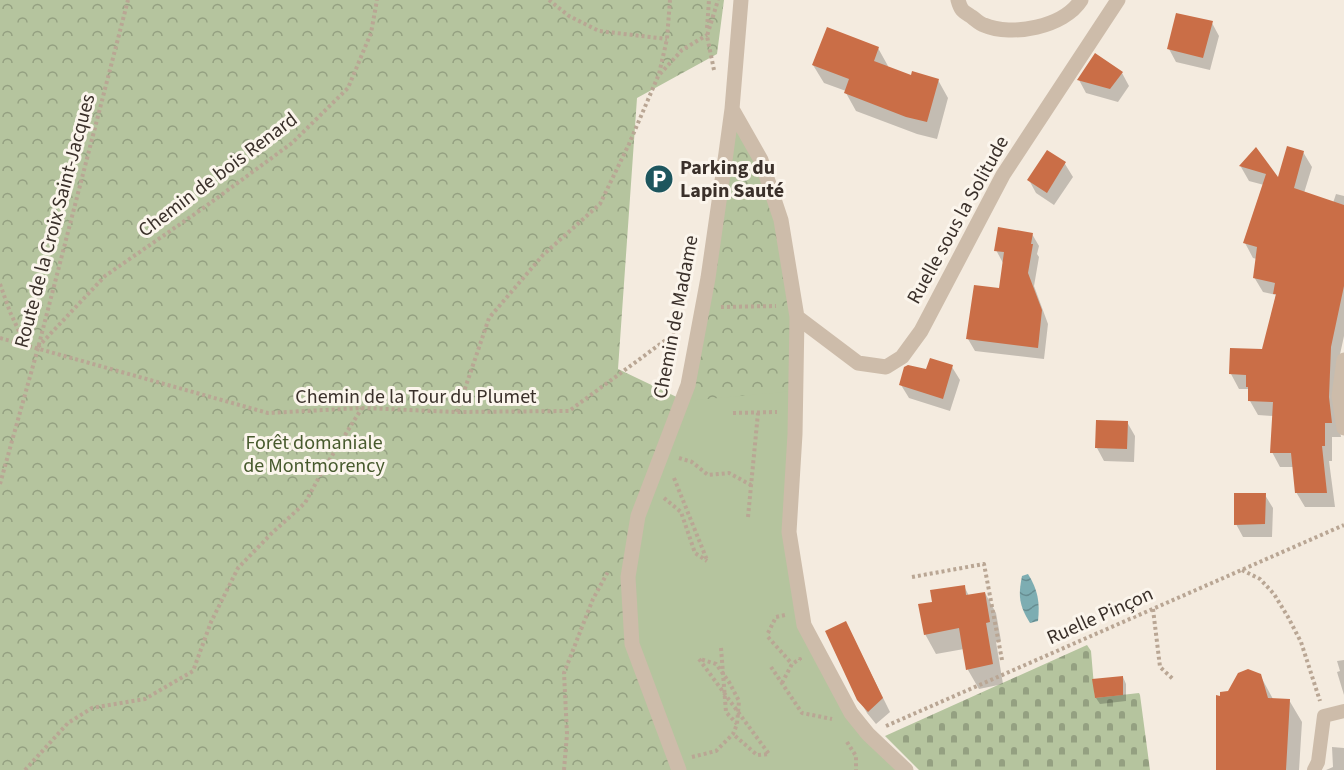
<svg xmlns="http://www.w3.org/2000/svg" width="1344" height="770" font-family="'Source Sans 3',sans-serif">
  <defs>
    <pattern id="forest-crowns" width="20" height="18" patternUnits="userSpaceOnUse" patternTransform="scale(1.5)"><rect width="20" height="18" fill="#b5c49e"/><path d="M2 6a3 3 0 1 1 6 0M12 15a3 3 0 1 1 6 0" fill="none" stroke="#94a081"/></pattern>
    <pattern id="cemetery-stones" width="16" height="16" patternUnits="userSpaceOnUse" patternTransform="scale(1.5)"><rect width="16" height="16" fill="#b5c49e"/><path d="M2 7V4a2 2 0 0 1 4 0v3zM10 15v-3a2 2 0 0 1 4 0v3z" fill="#94a081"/></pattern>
    <pattern id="water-waves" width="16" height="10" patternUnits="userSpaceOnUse" patternTransform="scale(1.5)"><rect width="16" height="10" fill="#7dadb2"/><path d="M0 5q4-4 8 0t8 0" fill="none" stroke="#678d91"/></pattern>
  </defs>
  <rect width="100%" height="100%" fill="#f4ebdf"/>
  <path fill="url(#forest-crowns)" d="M0,0H724L717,54L637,98L618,369L685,401L732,109L761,160L797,317L789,532L804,625L851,713L900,770H0Z"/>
  <path fill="url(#cemetery-stones)" d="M1087,645L1091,651L1095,698L1139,693L1140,695L1150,770H919L885,736Z"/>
  <path fill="#b5c49e" d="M794,391L789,532L804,625L851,713L900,770H683L636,643L631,578L641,517L686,401Z"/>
  <path fill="url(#water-waves)" d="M1028,574C1038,590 1040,602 1038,621L1030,623C1019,605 1018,596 1022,576Z"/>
  <path fill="#0003" d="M1212,23L1219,36L1210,70L1176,62L1169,49Z
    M878,48L888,66L887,68L912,77L938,80L948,98L937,139L917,134L856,111L846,93V91L824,83L813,65Z
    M1122,73L1129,86L1118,102L1086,93L1079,80Z
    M1256,149L1278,180L1303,152L1312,167L1304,193L1333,203L1336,194L1344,196V336L1339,359L1337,411L1341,437H1332V461H1329L1335,507H1305L1296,492L1294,467H1280L1272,452L1274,416L1258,415L1250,401L1249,389H1239L1231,374L1263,351L1276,295L1263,292L1254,277L1257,259L1253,258L1245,243L1264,185L1249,181L1241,167Z
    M1047,152L1065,164L1073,177L1054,205L1036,193L1029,180Z
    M1032,234L1039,246L1037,254L1039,257L1034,286L1048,324L1044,359L975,351L968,339L1000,289L1003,263L996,250Z
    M952,367L960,380L950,411L909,398L901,385L926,371Z
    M1127,422L1135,436L1134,462L1104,461L1097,448Z
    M1265,495L1273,508L1272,537H1243L1236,524Z
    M964,586L969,596L985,593L996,613L1001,641L996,642L1003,684L979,689L968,670L964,649L936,654L925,634L933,603Z
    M846,623L890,712L876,724L867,713L859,699Z
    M1344,660V695L1337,672L1340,671L1337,661Z
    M1260,675L1273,699L1289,700L1302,722L1299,770H1218L1222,697Z
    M1123,677L1126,684V701L1100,704L1096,698L1094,680Z
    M1332,747L1344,748V770H1326L1333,767Z"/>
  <path fill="#ca6e47" d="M1176,13L1213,21L1203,58L1167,49Z
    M827,27L879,47L874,61L911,75L912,71L939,79L927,122L906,117L844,93L849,79L812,65Z
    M1095,53L1123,72L1110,89L1077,80Z
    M1287,146L1304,151L1294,188L1344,205V286L1331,347L1329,397L1332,423H1325V446H1322L1327,493H1295L1291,453H1270L1273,402L1248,401V387H1246V375L1229,374L1230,348L1262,349L1276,294H1273L1275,283L1253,278L1257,247L1243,243L1266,174L1239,166L1256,147L1278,177Z
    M1047,150L1066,162L1047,193L1027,180Z
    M998,227L1033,233L1031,244H1033L1028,273L1042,310L1038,348L966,339L974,285L999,288L1004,252L994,251Z
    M930,358L953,365L943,399L899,385L904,367L908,365L926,369Z
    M1096,420L1128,421L1127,449L1095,448Z
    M1234,493H1266L1265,524L1234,525Z
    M965,585L966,595L985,592L990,622L986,623L993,664L966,670L959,628L924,635L918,604L932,602L930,590Z
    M846,621L883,698L868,712L857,700L825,631Z
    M1248,669L1261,674L1268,698L1290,699L1286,770H1216V695L1220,696V692L1228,691L1238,673Z
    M1123,676V695L1095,698L1092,679Z"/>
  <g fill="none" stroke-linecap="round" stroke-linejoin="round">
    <path stroke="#b9a694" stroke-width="4" stroke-dasharray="3 3" stroke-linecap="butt" d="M549,0L569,16L599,31L667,39
      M707,28L709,0
      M714,70L707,36L718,0
      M660,74L682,50L707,35
      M0,284L10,312L26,346
      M721,307L776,306
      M0,338L268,413L362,408L457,412L569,411L678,331
      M38,347L105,276L202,209L292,143L348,88L371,33L377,0
      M457,412L489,318L543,255L600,204L629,144L659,74L667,39L670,0
      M733,413L777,412
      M679,458L692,462L708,475L729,473L751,485
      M674,478L707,560
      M0,484L38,348L128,0
      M664,498L681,512L695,553L707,561
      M748,517L758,413
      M1242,570L1260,579L1274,594L1288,617L1301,642L1320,701
      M912,577L984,564L1002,660
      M1153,609L1160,667L1174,680
      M768,633L776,617L785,615
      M768,637L792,664
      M721,648L726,712L737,724
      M699,659L769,754L757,755L733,734
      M771,667L802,713L832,719
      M782,683L792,664L800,659V660
      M886,726L1344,525
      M847,742L856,756V770
      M692,757L716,751L733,734L737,724L739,701L729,682L716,664L700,659
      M25,770L68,723L92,708L145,699L193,671L211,622L238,568L272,533L305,503L323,470L362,408
      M564,770L567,734L564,673L593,599L609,570"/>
    <path stroke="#cdbcaa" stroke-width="14" d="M1314,770L1318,762L1324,716L1344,711"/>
    <path stroke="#cdbcaa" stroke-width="15" d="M958,0C961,11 963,11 972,17C976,20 980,24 984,25C1012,37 1064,27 1081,0
      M732,109L761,160L781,220L797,317L795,434L789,532L804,625L851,713L868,734L906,770
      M797,317L858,363L886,367L902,357L921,331L1003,175L1118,0
      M679,770L632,644L628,577L638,516L688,385L708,278L726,153L732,109L741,0"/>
    <path stroke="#cdbcaa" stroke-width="15" d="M1344,360L1339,396L1344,428"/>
  </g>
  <defs>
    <g id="parking-disc" transform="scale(1.5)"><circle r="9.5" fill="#1d565e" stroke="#fbf5ec"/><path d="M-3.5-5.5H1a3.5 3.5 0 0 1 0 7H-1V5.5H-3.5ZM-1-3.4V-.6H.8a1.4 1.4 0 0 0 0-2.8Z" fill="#fff"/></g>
  </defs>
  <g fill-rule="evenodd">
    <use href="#parking-disc" x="659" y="179"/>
  </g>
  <g text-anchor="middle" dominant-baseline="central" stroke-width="6" stroke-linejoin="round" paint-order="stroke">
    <g font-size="20" font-weight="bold" fill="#3a302a" stroke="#fbf5ec" text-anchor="start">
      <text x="680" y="168">Parking du<tspan x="680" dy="23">Lapin Sauté</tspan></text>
    </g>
    <g font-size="20" fill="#3a302a" stroke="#fbf5ec">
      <text transform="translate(218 175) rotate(-37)">Chemin de bois Renard</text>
      <text transform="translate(958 220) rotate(-61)">Ruelle sous la Solitude</text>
      <text transform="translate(55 221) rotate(-75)">Route de la Croix Saint-Jacques</text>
      <text transform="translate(676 317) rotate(-79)">Chemin de Madame</text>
      <text x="416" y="397">Chemin de la Tour du Plumet</text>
      <text transform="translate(1100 616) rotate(-24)">Ruelle Pinçon</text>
    </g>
    <g font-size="20" fill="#475a2d" stroke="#fbf5ec">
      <text x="314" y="443">Forêt domaniale<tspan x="314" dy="23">de Montmorency</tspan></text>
    </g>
  </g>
</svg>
